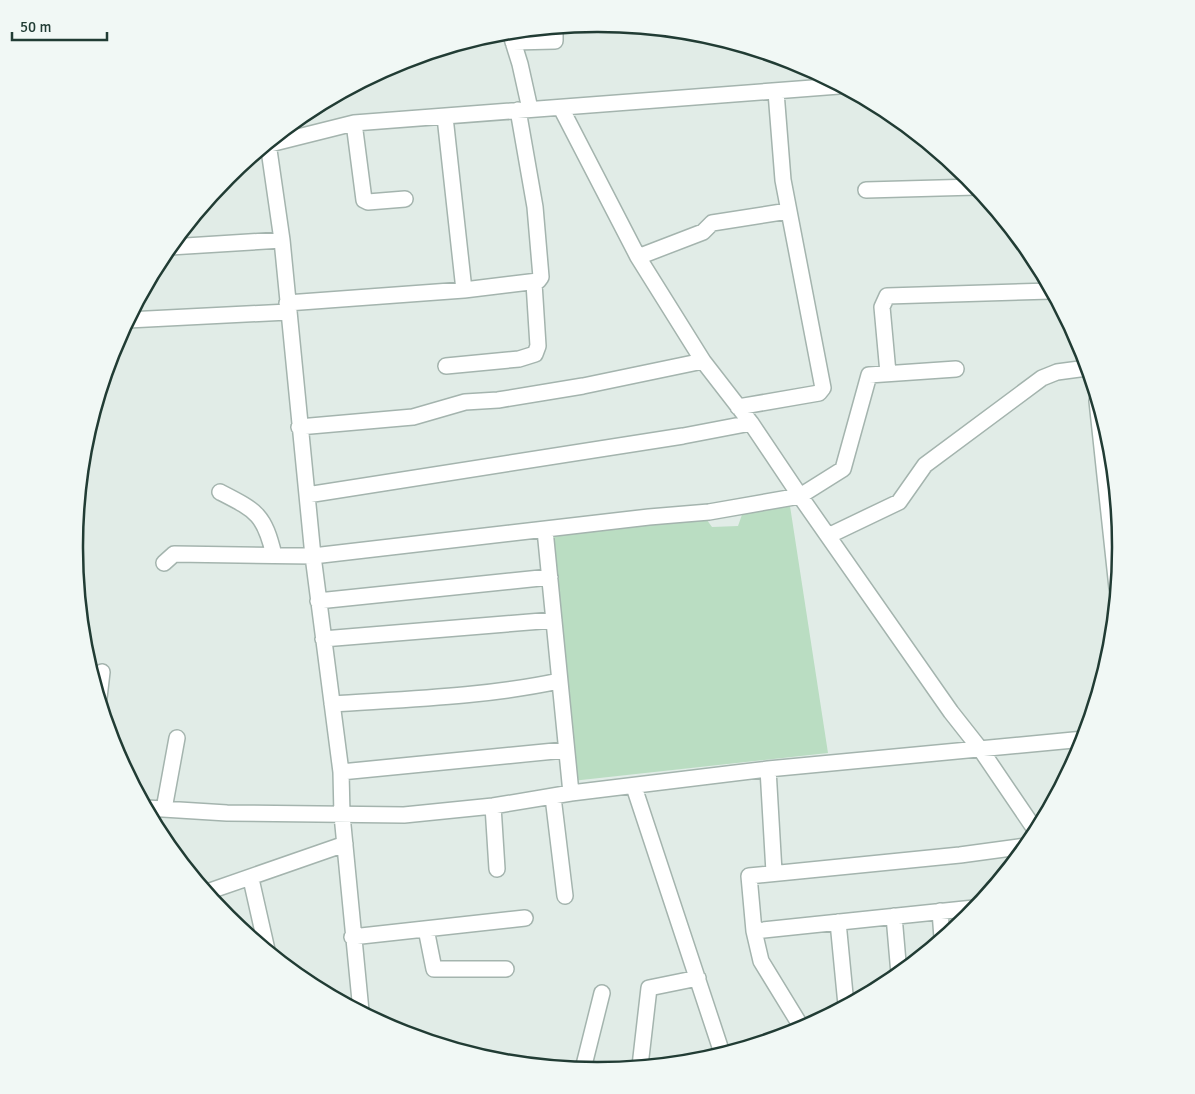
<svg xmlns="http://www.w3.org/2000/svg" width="1195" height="1094" font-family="Signika,sans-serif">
  <rect width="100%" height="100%" fill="#e1ece7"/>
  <path fill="#baddc2" d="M790,506L828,753L572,781L549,532L704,516L712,527L738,526L744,509Z"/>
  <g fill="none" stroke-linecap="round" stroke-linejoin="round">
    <g stroke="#a4b4ae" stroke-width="18">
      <path id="minor" d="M510,32L520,64L530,109
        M513,42L555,41V28
        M561,108L638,257L703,361L751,423L800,496L951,712L981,750L1036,831
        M445,117L464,290
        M354,123L364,200L368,202L405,199
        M268,143L282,240L313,556L341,772L342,815L361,1011
        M266,145L354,123L839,86
        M866,190L976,187
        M170,247L282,240
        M638,257L703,232L712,223L788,211
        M287,303L464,290L538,281L541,277L535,207L518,110
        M128,320L288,312
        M446,366L519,359L535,354L538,346L534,283
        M888,373L882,307L887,296L1051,291
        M1097,401L1117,588
        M738,407L819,393L823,388L783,180L776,92
        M299,427L413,417L465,402L498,400L583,386L703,361
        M220,492C257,511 264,514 274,555
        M307,495L683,436L751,423
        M545,530L571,793
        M828,536L899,502L925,465L1042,378L1057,372L1087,368
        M164,563L174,554L313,556L649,517L709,512L800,496L843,469L869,375L956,369
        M318,601L550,577
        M323,639L554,620
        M99,698L102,672
        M332,704C407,699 484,697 559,681
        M768,769L774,872
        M341,772L565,750
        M634,787L722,1053
        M553,797L565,896
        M493,806L497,869
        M147,808L227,813L404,815L493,806L571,793L768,769L1084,739
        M164,809L177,738
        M251,879L267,950
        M207,892L345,844
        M940,911L942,938
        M894,916L899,974
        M838,922L846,1005
        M426,929L434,969H506
        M754,931L974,908
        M352,937L525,918
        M802,1028L761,961L754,931L749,876L960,855L1026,846
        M640,1066L649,988L698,978
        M583,1069L602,993"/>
    </g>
    <use href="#minor" stroke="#fff" stroke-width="15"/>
  </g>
  <path d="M0 0H1195V1094H0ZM597 32H598A514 514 0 0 1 1112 546V548A514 514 0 0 1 598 1062H597A514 514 0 0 1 83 548V546A514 514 0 0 1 597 32Z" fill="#f1f8f5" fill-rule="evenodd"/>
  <path fill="none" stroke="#213c34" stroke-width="2.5" d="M597 32H598A514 514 0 0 1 1112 546V548A514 514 0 0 1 598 1062H597A514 514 0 0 1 83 548V546A514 514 0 0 1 597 32Z"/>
  <path d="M12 32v8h95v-8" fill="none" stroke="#213c34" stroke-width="2.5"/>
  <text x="20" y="32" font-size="15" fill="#213c34" stroke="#f1f8f5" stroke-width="4" paint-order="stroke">50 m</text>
</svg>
